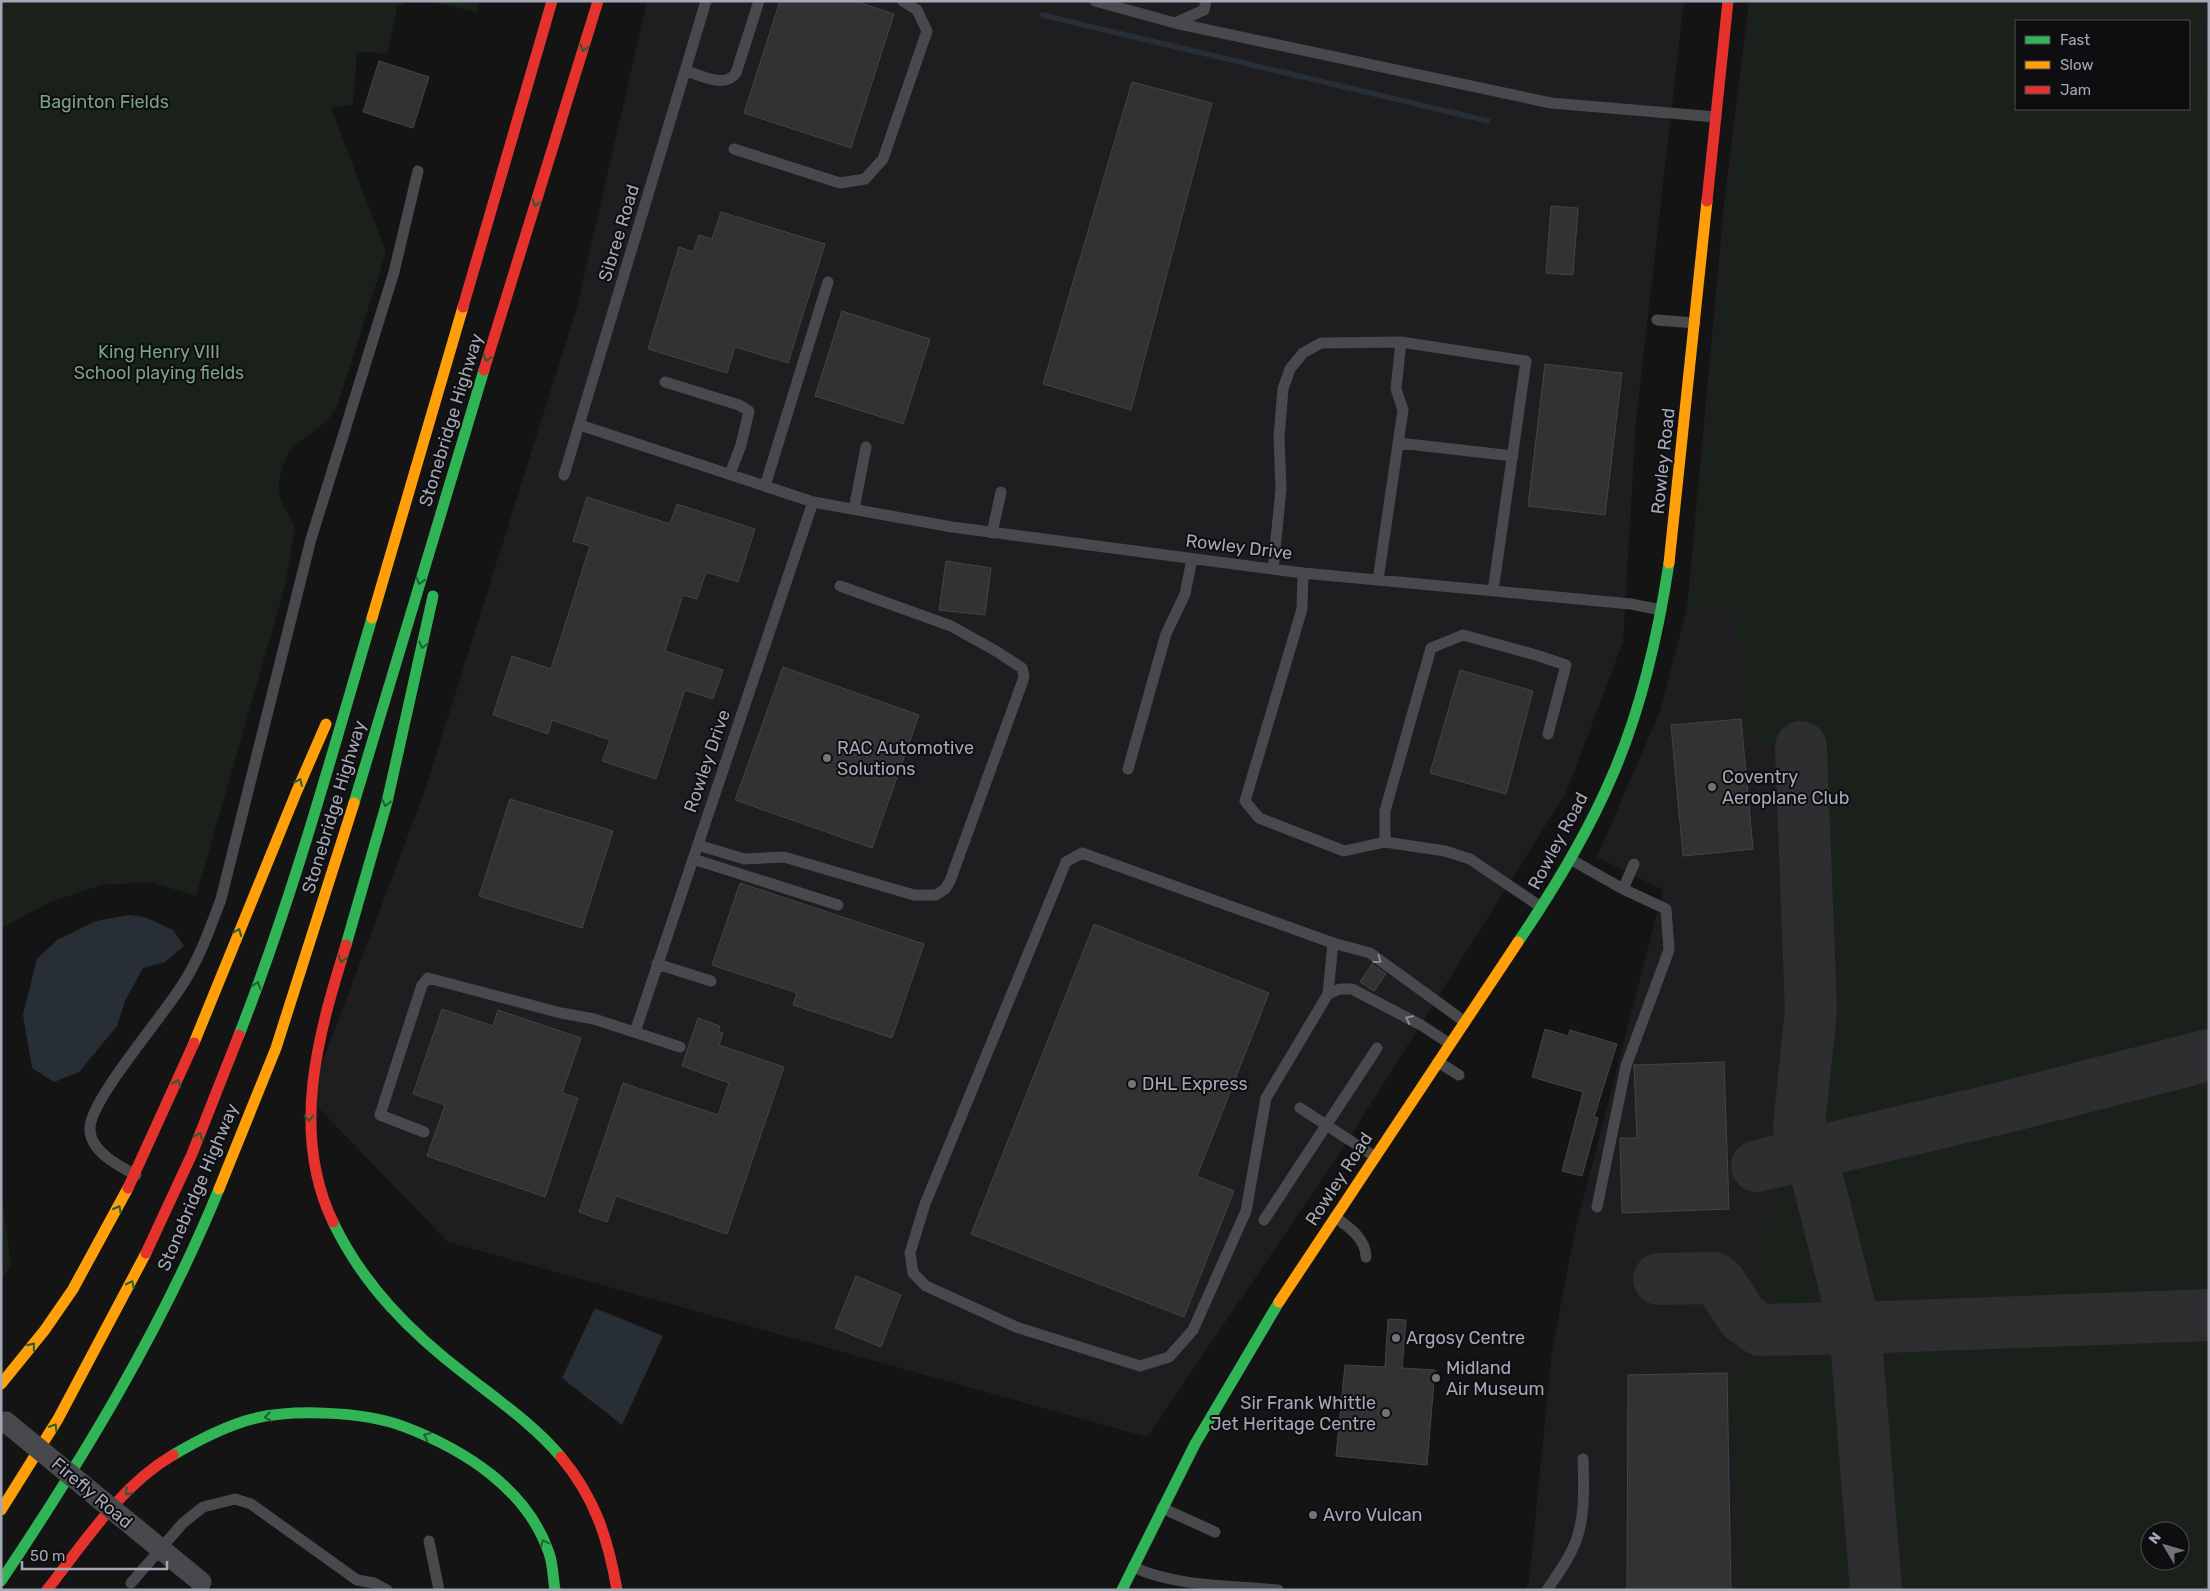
<svg xmlns="http://www.w3.org/2000/svg" width="2210" height="1591" font-family="Rubik,sans-serif">
  <rect width="100%" height="100%" fill="#141414"/>
  <path fill="#1e1e20" fill-rule="evenodd" d="M647,1H1684L1636,421L1623,642L1566,793L1338,1156L1147,1437L448,1242L309,1098L425,790L577,307Z
    M1749,1H2209V1590H1525L1529,1582L1552,1350L1575,1231L1663,890L1597,857L1660,711L1687,608L1724,204ZM2016,21H2189V109H2016ZM2150,1531H2180V1561H2150Z"/>
  <path fill="#1a211b" fill-rule="evenodd" d="M1,1H407L397,7L388,53L357,52L353,104L331,108L386,252L337,407L327,421L296,445L288,454L282,467L279,483L280,499L295,528L285,586L196,896L151,882L102,885L48,903L4,927L1,931Z
    M427,1H480L477,12Z
    M1754,1H2200L2209,110V1045L1836,1138L1825,1124L1816,741L1748,744L1734,612L1687,608ZM2189,21V109H2016V21Z
    M2209,1074V1296L1782,1310L1754,1284L1768,1215L1791,1174L1838,1161Z
    M1,1188L11,1265L1,1280Z
    M2209,1332V1590H1900L1883,1378L1899,1351ZM2150,1531H2180V1561H2150Z
    M1803,1345L1833,1352L1845,1363L1864,1590H1747L1727,1373Z"/>
  <path fill="#272e36" d="M129,915L145,917L173,930L184,946L165,962L143,968L125,1001L117,1026L79,1072L54,1082L32,1068L23,1015L37,959L57,940L96,921Z
    M595,1308L663,1336L622,1425L562,1378Z"/>
  <g fill="none" stroke-linecap="round" stroke-linejoin="round">
    <path stroke="#272e36" stroke-width="5.5" d="M1042,15L1488,121"/>
    <path stroke="#2e2e30" stroke-width="52" d="M1801,747L1811,1010L1799,1126L1811,1153L1855,1328L1876,1590
      M1757,1166L2002,1108L2209,1055
      M1659,1279L1714,1278L1720,1283L1742,1317L1760,1330L1855,1328L2209,1315"/>
  </g>
  <path fill="#323233" stroke="#424448" d="M780,1H855L894,14L851,148L744,113Z
    M379,61L429,77L413,128L363,112Z
    M1132,82L1212,103L1131,410L1043,384Z
    M1551,206L1578,208L1573,275L1546,273Z
    M721,212L825,244L788,363L735,347L727,373L648,349L679,247L693,252L699,235L712,239Z
    M842,311L930,339L903,424L815,396Z
    M1545,364L1622,373L1605,515L1528,506Z
    M587,497L670,524L677,504L755,529L738,582L706,572L697,599L683,595L665,651L723,670L713,699L685,690L656,779L602,761L610,740L552,720L548,734L493,715L512,656L551,669L590,546L573,541Z
    M946,561L991,568L985,615L939,610Z
    M783,667L919,715L872,848L735,800Z
    M1460,670L1533,691L1506,794L1430,773Z
    M1741,719L1753,849L1683,856L1671,725Z
    M510,799L613,831L582,928L479,896Z
    M740,883L924,944L892,1038L793,1005L797,993L712,965Z
    M1094,924L1269,993L1197,1176L1234,1191L1184,1317L971,1234Z
    M1372,964L1386,974L1374,991L1360,982Z
    M442,1009L493,1026L498,1010L581,1038L562,1093L578,1098L545,1197L427,1156L445,1105L413,1094Z
    M698,1018L720,1026L718,1031L723,1033L719,1045L784,1067L727,1234L616,1196L607,1222L579,1212L623,1083L718,1115L729,1083L682,1066Z
    M1545,1029L1568,1036L1570,1030L1617,1044L1594,1117L1598,1118L1582,1176L1562,1171L1583,1092L1532,1077Z
    M1724,1062L1729,1209L1622,1213L1620,1138H1637L1634,1065Z
    M856,1276L901,1295L881,1347L835,1328Z
    M1388,1319L1406,1320L1402,1368L1435,1370L1427,1465L1336,1456L1345,1365L1385,1367Z
    M1727,1373L1731,1590H1627L1628,1375Z"/>
  <g fill="none" stroke-linecap="round" stroke-linejoin="round">
    <path stroke="#48494d" stroke-width="11" d="M1095,1L1175,23L1204,10L1206,1
      M1175,23L1551,103L1716,117
      M686,71C701,75 725,89 736,73L759,1
      M734,149L840,183L865,179L883,159L927,31L917,10L903,1
      M1657,320L1695,323
      M665,382L739,405L749,411L741,445L730,474
      M580,425L813,502L952,527L1303,573L1631,604L1661,610
      M1399,443L1513,456
      M564,475L706,1
      M765,486L828,282
      M854,509L866,447
      M992,533L1001,492
      M1273,569L1281,489L1279,437L1283,389L1290,369L1303,353L1321,343L1401,342
      M1303,573L1302,609L1245,801L1259,818L1344,851L1385,842
      M1378,580L1403,410L1396,389L1401,342L1526,361L1493,591
      M1128,769L1166,634L1185,594L1192,559
      M698,845L744,859L784,857L914,895H936L945,889L950,881L1022,683L1024,677L1022,668L996,651L951,626L840,586
      M693,859L838,905
      M1570,859L1623,889L1634,864
      M1541,907L1470,859L1445,851L1385,842V811L1431,648L1463,635L1536,655L1566,665L1548,734
      M1333,943L1328,994L1266,1098L1246,1211L1193,1330L1169,1357L1140,1366L1016,1327L926,1286L913,1273L910,1253L925,1204L1066,862L1082,853L1333,943L1370,953L1465,1022
      M657,964L711,981
      M1328,994L1340,989H1352L1421,1025L1450,1044
      M635,1032L813,502
      M1438,1062L1459,1075
      M1300,1108L1374,1156
      M424,1132L380,1115L422,985L428,978L561,1013L594,1019L680,1047
      M136,1175C119,1166 89,1151 90,1128C90,1099 168,1011 186,979C201,954 211,926 221,899L311,539L394,272L418,171
      M1597,1207L1626,1066L1669,950L1666,909L1623,889
      M1335,1217C1349,1227 1366,1239 1366,1257
      M1264,1220L1377,1048
      M1162,1508L1215,1532
      M429,1541L439,1590
      M1133,1567C1177,1587 1229,1585 1278,1590
      M131,1583L183,1523L203,1507L235,1499L251,1504L357,1580L374,1583L387,1590
      M1547,1590C1555,1578 1564,1566 1570,1554C1586,1526 1584,1489 1583,1459"/>
    <path stroke="#30b455" stroke-width="11" d="M354,803L484,370
      M1518,942C1554,889 1588,833 1613,774C1642,707 1658,635 1669,563
      M346,945L387,802L433,596
      M239,1035C292,899 331,758 372,618
      M333,1222C363,1285 411,1333 466,1375C499,1401 534,1425 561,1457
      M173,1455C195,1442 220,1429 245,1421C286,1408 364,1411 405,1427C465,1450 527,1489 549,1553C553,1564 553,1578 555,1590
      M1,1581C84,1457 162,1328 219,1189
      M1122,1590L1195,1444L1279,1302"/>
    <path stroke="#ff9f0a" stroke-width="11" d="M1669,563L1707,201
      M372,618L463,307
      M194,1043L296,793L326,724
      M219,1189L276,1048L354,803
      M1279,1302L1518,942
      M1,1384L44,1331L73,1289L128,1188
      M1,1510L58,1419L146,1253"/>
    <path stroke="#e5322d" stroke-width="11" d="M1707,201L1728,1
      M463,307L552,1
      M484,370L598,1
      M128,1188L194,1043
      M333,1222C290,1132 318,1035 346,945
      M146,1253L192,1154L239,1035
      M561,1457C595,1498 608,1538 617,1590
      M47,1590C84,1543 120,1486 173,1455"/>
    <path stroke="#48494d" stroke-width="21" d="M6,1422L201,1582"/>
  </g>
  <defs><path id="oneway-chevron" d="M-2-3.5L2.5 0L-2 3.5" fill="none" stroke-width="1.6" stroke-linecap="round" stroke-linejoin="round" transform="scale(1.25)"/></defs>
  <g stroke="#1f6132">
    <use href="#oneway-chevron" transform="translate(584 48) rotate(107)"/>
    <use href="#oneway-chevron" transform="translate(536 203) rotate(108)"/>
    <use href="#oneway-chevron" transform="translate(487 358) rotate(108)"/>
    <use href="#oneway-chevron" transform="translate(420 581) rotate(107)"/>
    <use href="#oneway-chevron" transform="translate(423 645) rotate(102)"/>
    <use href="#oneway-chevron" transform="translate(299 782) rotate(-66)"/>
    <use href="#oneway-chevron" transform="translate(386 803) rotate(104)"/>
    <use href="#oneway-chevron" transform="translate(238 932) rotate(-68)"/>
    <use href="#oneway-chevron" transform="translate(342 959) rotate(107)"/>
    <use href="#oneway-chevron" transform="translate(257 985) rotate(-70)"/>
    <use href="#oneway-chevron" transform="translate(177 1083) rotate(-67)"/>
    <use href="#oneway-chevron" transform="translate(309 1118) rotate(90)"/>
    <use href="#oneway-chevron" transform="translate(199 1136) rotate(-68)"/>
    <use href="#oneway-chevron" transform="translate(118 1209) rotate(-62)"/>
    <use href="#oneway-chevron" transform="translate(131 1284) rotate(-63)"/>
    <use href="#oneway-chevron" transform="translate(32 1346) rotate(-51)"/>
    <use href="#oneway-chevron" transform="translate(268 1417) rotate(170)"/>
    <use href="#oneway-chevron" transform="translate(54 1427) rotate(-58)"/>
    <use href="#oneway-chevron" transform="translate(427 1436) rotate(-155)"/>
    <use href="#oneway-chevron" transform="translate(128 1492) rotate(135)"/>
    <use href="#oneway-chevron" transform="translate(544 1543) rotate(-116)"/>
  </g>
  <g stroke="#888c96">
    <use href="#oneway-chevron" transform="translate(1378 960) rotate(36)"/>
    <use href="#oneway-chevron" transform="translate(1409 1019) rotate(-154)"/>
  </g>
  <g fill="#72747d" stroke="#0e0e10" stroke-width="2">
    <circle cx="827" cy="758" r="5"/>
    <circle cx="1712" cy="787" r="5"/>
    <circle cx="1132" cy="1084" r="5"/>
    <circle cx="1396" cy="1338" r="5"/>
    <circle cx="1436" cy="1378" r="5"/>
    <circle cx="1386" cy="1413" r="5"/>
    <circle cx="1313" cy="1515" r="5"/>
  </g>
  <g text-anchor="middle" dominant-baseline="central" stroke-width="4" stroke-linejoin="round" paint-order="stroke">
    <g font-size="18" fill="#79a27e" stroke="#0e0e10">
      <text x="104" y="102">Baginton Fields</text>
      <text x="159" y="352">King Henry VIII<tspan x="159" dy="21">School playing fields</tspan></text>
    </g>
    <g font-size="18" fill="#a4a8b6" stroke="#0e0e10">
      <text transform="translate(619 233) rotate(-73)">Sibree Road</text>
      <text transform="translate(451 420) rotate(-73)">Stonebridge Highway</text>
      <text transform="translate(1663 461) rotate(-84)">Rowley Road</text>
      <text transform="translate(1239 547) rotate(7)">Rowley Drive</text>
      <text transform="translate(707 761) rotate(-71)">Rowley Drive</text>
      <text transform="translate(334 807) rotate(-73)">Stonebridge Highway</text>
      <text transform="translate(1558 841) rotate(-62)">Rowley Road</text>
      <text transform="translate(1339 1179) rotate(-57)">Rowley Road</text>
      <text transform="translate(198 1187) rotate(-67)">Stonebridge Highway</text>
      <text transform="translate(92 1493) rotate(40)">Firefly Road</text>
    </g>
    <g font-size="18" fill="#a4a8b6" stroke="#0e0e10" text-anchor="start">
      <text x="837" y="748">RAC Automotive<tspan x="837" dy="21">Solutions</tspan></text>
      <text x="1722" y="777">Coventry<tspan x="1722" dy="21">Aeroplane Club</tspan></text>
      <text x="1142" y="1084">DHL Express</text>
      <text x="1406" y="1338">Argosy Centre</text>
      <text x="1446" y="1368">Midland<tspan x="1446" dy="21">Air Museum</tspan></text>
      <text x="1376" y="1403" text-anchor="end">Sir Frank Whittle<tspan x="1376" dy="21">Jet Heritage Centre</tspan></text>
      <text x="1323" y="1515">Avro Vulcan</text>
    </g>
  </g>
  <rect width="2210" height="1591" fill="none" stroke="#a4a8b6" stroke-width="5"/>
  <rect x="2015" y="20" width="175" height="90" fill="#0e0e10" stroke="#4a4c52"/>
  <rect x="2025" y="36" width="25" height="8" fill="#30b455" stroke="#4a4c52"/>
  <text x="2060" y="45" font-size="15" fill="#a4a8b6">Fast</text>
  <rect x="2025" y="61" width="25" height="8" fill="#ff9f0a" stroke="#4a4c52"/>
  <text x="2060" y="70" font-size="15" fill="#a4a8b6">Slow</text>
  <rect x="2025" y="86" width="25" height="8" fill="#e5322d" stroke="#4a4c52"/>
  <text x="2060" y="95" font-size="15" fill="#a4a8b6">Jam</text>
  <g transform="translate(2165 1546) rotate(308)"><circle r="24" fill="#0e0e10" stroke="#4a4c52"/>
  <path d="M0-4L9 19L0 12L-9 19Z" fill="#72747d"/>
  <text y="-8" font-size="14" font-weight="bold" text-anchor="middle" fill="#a4a8b6">N</text>
  </g>
  <path d="M22 1561v8h145v-8" fill="none" stroke="#a4a8b6" stroke-width="2.5"/>
  <text x="30" y="1561" font-size="15" fill="#a4a8b6" stroke="#0e0e10" stroke-width="4" paint-order="stroke">50 m</text>
</svg>
